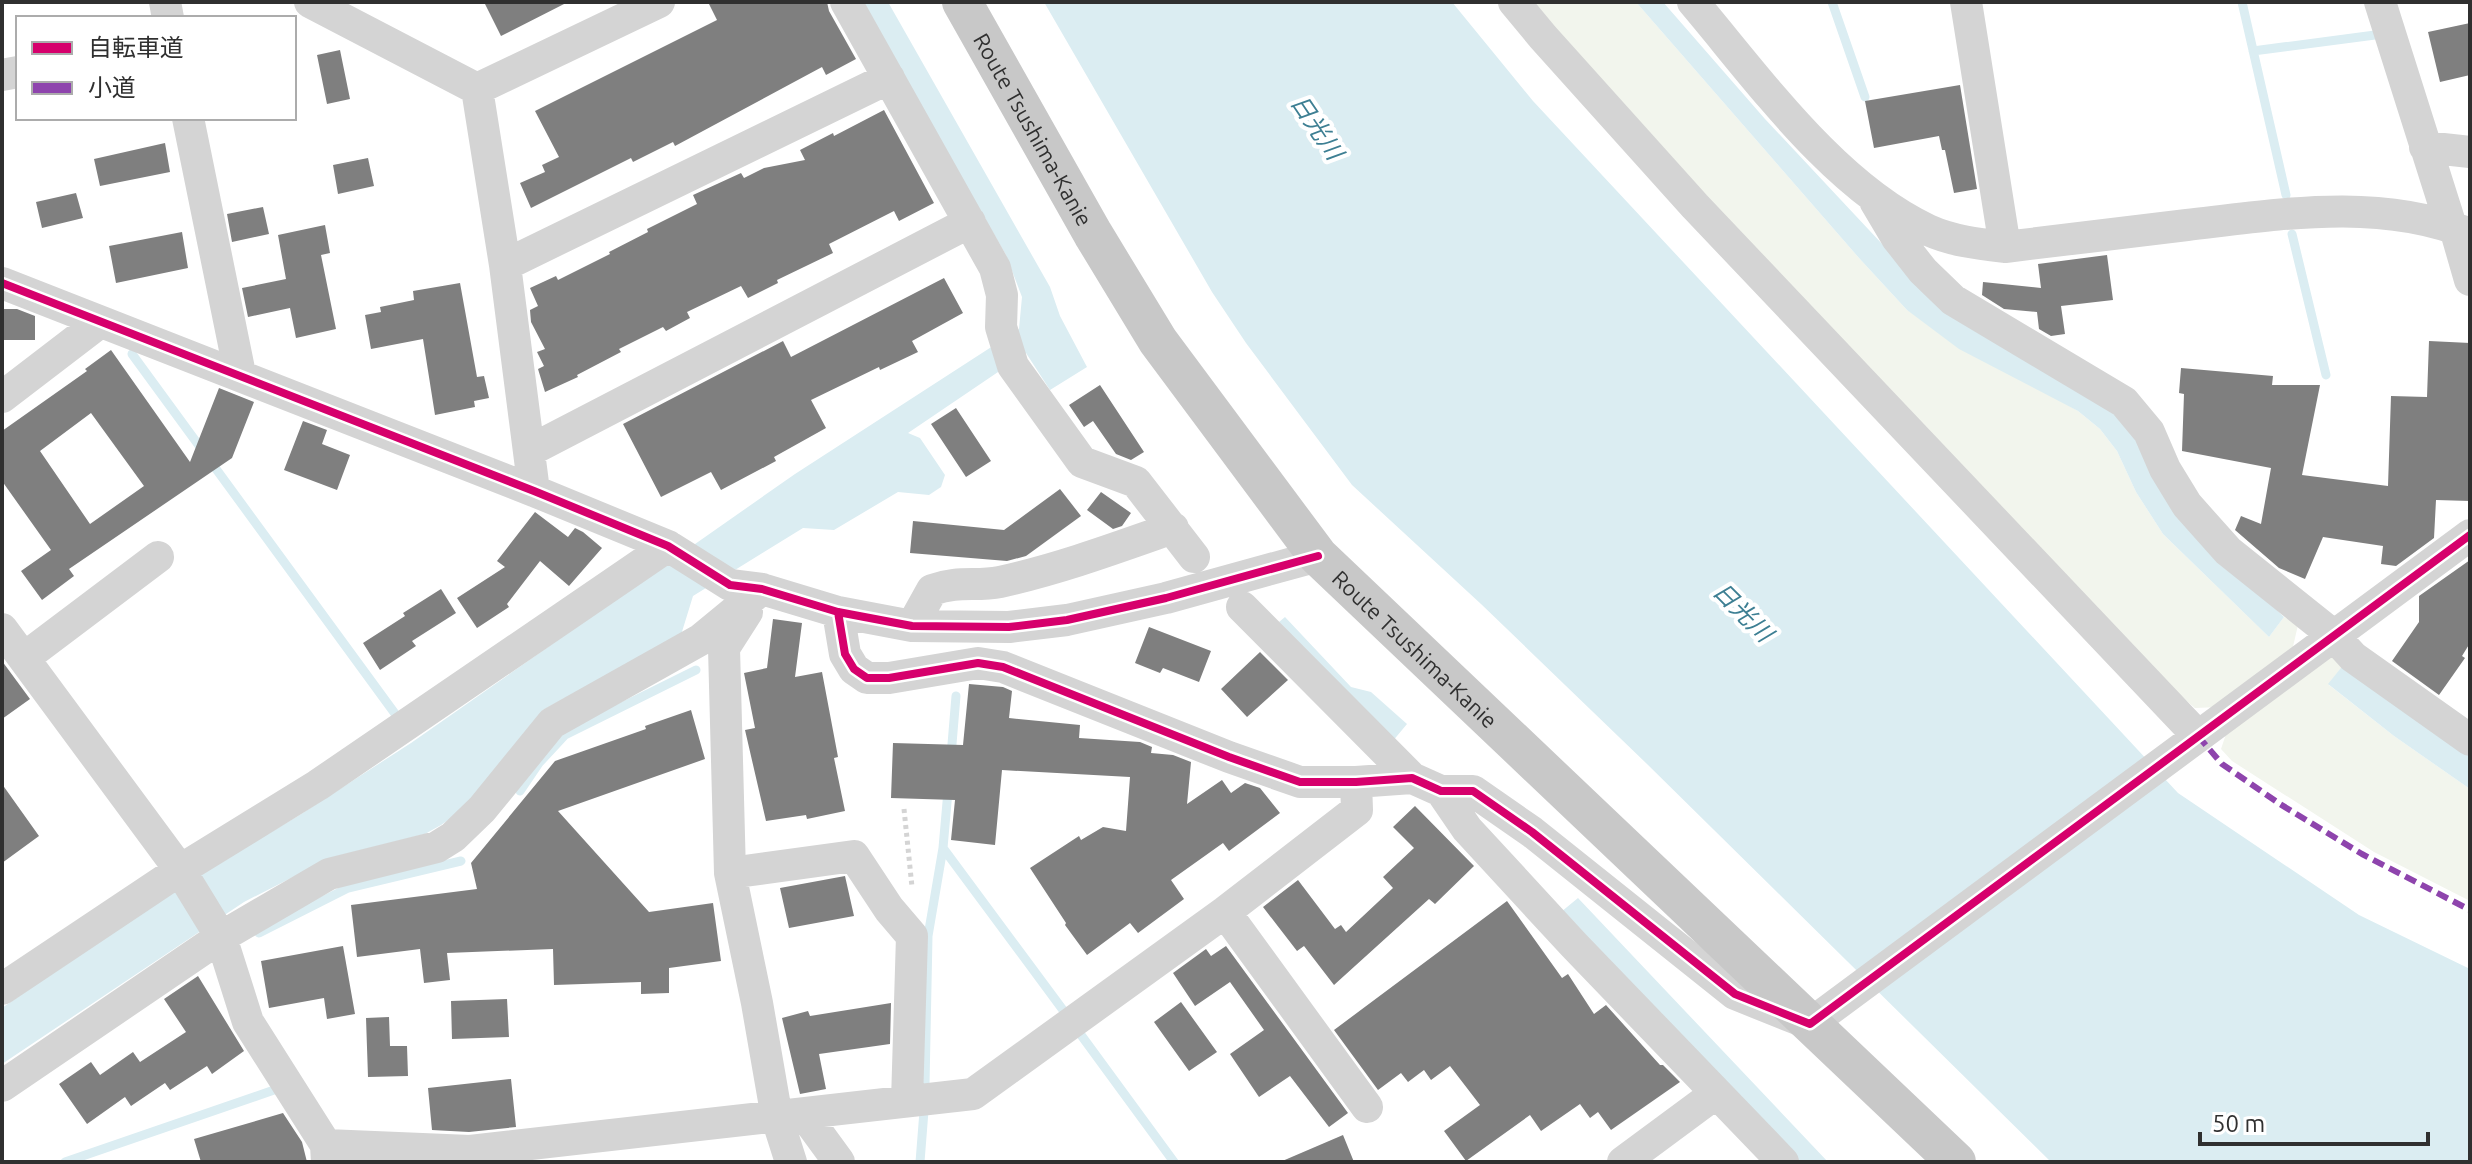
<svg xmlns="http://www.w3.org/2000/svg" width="2472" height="1164" font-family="Ubuntu,'Noto Sans JP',sans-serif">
  <rect width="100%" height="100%" fill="#fff"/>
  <path fill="#f2f5ed" d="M1524,2H1636L1859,258L1907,310L2078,411L2100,429L2117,451L2136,492L2163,534L2269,637L2284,617L2298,625L2292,651L2220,707L2195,708L2136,658Z
    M2333,649L2345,663L2329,685L2394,736L2470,789V901L2374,852L2232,761L2221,749L2229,725Z"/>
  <path fill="#dbedf2" d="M860,2H888L1050,287L1060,316L1087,367L1050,390L1026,353L908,433L920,438L945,475L941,487L929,495L898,492L834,530L803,528L693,596L681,635L543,710L460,812L441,825L425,834L330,858L244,902L2,1064V1008L163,896L298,816L411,743L795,474L1019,329L1022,297L1006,255Z
    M1044,2H1452L1533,101L2178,793L2359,915L2470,969V1162H2051L1647,764L1481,604L1352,485L1246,343L1212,292Z
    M1636,2H1663L1765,119L1884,246L2121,417L2200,536L2284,617L2269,637L2163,534L2136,492L2117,451L2100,429L2078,411L1959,349L1907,310L1859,258Z
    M1285,617L1351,687L1371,692L1407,724L1392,742L1279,622Z
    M2345,663L2470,756V789L2394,736L2328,684Z
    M1578,898L1828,1162H1797L1561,912Z"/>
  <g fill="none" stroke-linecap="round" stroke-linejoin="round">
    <path stroke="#dbedf2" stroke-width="9" d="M1832,2L1865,97
      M2242,2L2286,195
      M2253,51L2375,35
      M2292,234L2326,375
      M132,354L396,715
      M951,756L956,696
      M520,791L539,763L565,735L696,670
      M943,848L1063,1010
      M259,933L348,888L461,861
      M1081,1035L1174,1162
      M925,1085L928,936L943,848L948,791
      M65,1162L274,1090
      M920,1162L924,1111"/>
  </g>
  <path fill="#7f7f7f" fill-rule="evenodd" d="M484,2H568L501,36Z
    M708,2H827L829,11L856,59L826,75L822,67L675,146L673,142L633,162L631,158L531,208L520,183L545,172L542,165L559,157L535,111L717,20Z
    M2470,23V75L2440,82L2428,32Z
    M340,50L350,99L327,104L317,55Z
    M1960,85L1977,189L1954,193L1945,150H1942L1939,136L1874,148L1865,101Z
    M884,110L934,203L899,221L894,211L829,244L833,253L777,280L778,283L748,298L741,286L687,312L690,318L666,331L663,327L619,349L621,352L577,375L578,377L545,392L538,369L544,366L537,352L545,349L531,322L530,310L538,306L530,288L556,276L558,280L610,254L609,252L648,232L647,229L697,204L693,195L741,173L744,178L764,168L805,160L800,150L833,133L834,136Z
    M165,143L170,172L100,186L94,159Z
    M368,158L374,186L338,194L333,165Z
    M76,193L83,218L42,228L36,202Z
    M263,207L269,234L232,242L227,214Z
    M325,225L330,253L321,255L336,329L296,338L290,308L248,317L242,288L286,279L278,235Z
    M182,232L188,268L116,283L109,246Z
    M2107,255L2113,300L2061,306L2065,334L2051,336L2039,329L2037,312L2004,309L1982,295L1983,282L2041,288L2038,264Z
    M944,278L963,313L912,341L918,352L880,370L879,367L811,400L826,428L774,457L776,461L721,490L711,472L661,497L623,424L783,341L791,357Z
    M460,283L477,377L484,376L489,398L474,401L475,407L435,415L423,339L371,349L365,315L381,312L380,307L414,300L413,291Z
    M2,309H17L35,316V340H2Z
    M2429,341L2470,343V501L2436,500L2434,538L2396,566L2381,564L2383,546L2323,537L2305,579L2279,568L2235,530L2241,516L2261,524L2271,468L2182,451L2184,394L2179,393L2181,368L2273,376L2272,385H2320L2302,475L2388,486L2391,396L2427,397Z
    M111,350L190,462L219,388L254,402L232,458L69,569L74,576L42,600L21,571L51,550L2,481V431L87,371L85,369ZM91,413L144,486L90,524L40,451Z
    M1100,385L1144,452L1131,460L1116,454L1093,421L1084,427L1069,405Z
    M956,408L991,461L966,477L931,424Z
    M303,421L327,430L322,444L350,455L337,490L284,470Z
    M1060,489L1081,516L1026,556L1007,561L910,553L913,521L1004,530Z
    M1101,492L1131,513L1122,526L1113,529L1087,510Z
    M535,512L568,537L575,528L583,532L602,548L569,586L540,561L507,604L509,607L477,628L457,598L505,567L497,561Z
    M2470,560V643L2462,656L2465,658L2439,695L2392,661L2419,622V596Z
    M441,589L456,613L412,641L416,646L380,670L363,643L405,616L403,613Z
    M773,619L802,623L795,677L822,672L838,757L834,758L845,811L807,819L806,815L766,821L745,730L755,728L744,673L767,668Z
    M1149,627L1211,651L1199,682L1163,668L1160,673L1135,663Z
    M1260,652L1288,680L1247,717L1221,689Z
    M2,661L30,699L2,719Z
    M969,684L1003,687L1012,691L1009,718L1080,725L1079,738L1140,742L1152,747L1151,753L1173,755L1191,762L1187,804L1222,780L1231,793L1245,783L1260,788L1280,813L1229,851L1223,843L1171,880L1184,899L1138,933L1130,923L1087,955L1065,925L1066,923L1030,868L1079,836L1081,840L1103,827L1126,831L1130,777L1002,770L995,845L951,840L955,800L891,798L893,743L963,745Z
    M691,710L705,759L558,811L649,912L713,903L721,961L669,968V993L641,994V982L554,985L553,949L447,953L450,980L424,983L420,949L357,957L351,905L477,889L471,863L555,761L646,729L645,726Z
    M2,784L39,836L2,863Z
    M1415,806L1474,866L1435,904L1429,899L1334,985L1304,946L1297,951L1263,907L1298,880L1335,929L1341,925L1346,932L1393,888L1383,877L1414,848L1393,827Z
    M845,876L854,916L789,928L780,888Z
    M1507,901L1562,978L1568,974L1594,1014L1606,1005L1660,1065H1663L1680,1082L1611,1130L1598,1112L1590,1118L1580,1104L1541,1131L1530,1115L1466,1161L1444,1131L1480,1105L1450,1066L1431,1080L1424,1070L1408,1082L1401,1073L1378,1090L1334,1030Z
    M343,946L355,1014L327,1019L324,998L269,1008L261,961Z
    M1226,946L1348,1113L1329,1127L1290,1076L1259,1097L1230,1054L1264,1030L1230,982L1195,1006L1173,973L1206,949L1211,956Z
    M198,976L244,1051L212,1074L207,1066L170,1090L165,1083L131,1106L125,1097L87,1124L59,1084L91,1062L100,1075L133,1052L140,1062L186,1032L164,999Z
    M507,999L509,1037L452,1039L451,1001Z
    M1181,1002L1217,1052L1189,1071L1154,1022Z
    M891,1003L890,1044L819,1054L826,1089L800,1094L782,1018L808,1011L810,1016Z
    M389,1017L390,1046H407L408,1076L368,1077L366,1018Z
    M511,1079L516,1127L469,1132L432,1130L428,1088Z
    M283,1113L302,1142L307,1162H201L194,1139Z
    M1343,1135L1354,1162H1280Z"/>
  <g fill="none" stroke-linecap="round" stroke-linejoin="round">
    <path stroke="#d4d4d4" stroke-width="5" stroke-dasharray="4 4" stroke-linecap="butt" d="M904,809L912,887"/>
    <path stroke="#d4d4d4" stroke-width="32" d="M165,2L168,18
      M310,2L477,89L505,265L534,491
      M846,2L995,268L1002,295L1001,327L1013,366L1082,462L1136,482L1194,557
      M1514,2L1543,37L1695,206L2198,736
      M1693,2C1759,80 1834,186 1928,230C1952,241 1979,244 2005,247C2066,240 2126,232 2187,225C2281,214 2380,197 2470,234
      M1966,2L2005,247
      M2380,2L2451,226
      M2,75L18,72
      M477,89L659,2
      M188,118L240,374
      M2425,147L2470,152
      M1875,201L1897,238L1923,271L1953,300L2124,402L2149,432L2165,469L2187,505L2228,551L2333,635L2353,657L2470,740
      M2455,228L2470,280
      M505,265L889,78
      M2,283L534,491L668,546L730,585L762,589L838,612L912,626L1009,627L1067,620L1166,598L1318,556
      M2,397L100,322
      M529,451L970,222
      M1242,607L1412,778
      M747,612L724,648L730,873L757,1003L777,1118L791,1162
      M838,612L845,654L854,669L867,678H889L978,663L1003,667L1229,757L1300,782H1356L1412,778L1441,791H1473L1532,832L1735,994L1810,1024L2470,535
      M912,626L932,590C960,580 975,587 1000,582C1059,569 1116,548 1173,528
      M2,629L180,870L221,937L248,1022L326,1145L327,1162
      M24,658L158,557
      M1441,791L1467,829L1574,945L1783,1162
      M730,873L854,856L889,909L912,936L907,1101
      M1225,912L1367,1107
      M2,989L180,870L318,785L668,546
      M2,1086L221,937L329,874L437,847L453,837L482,809L552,723L700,640L762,589
      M804,1114L839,1162
      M326,1145L470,1151L973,1094L1225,912L1357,810L1356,782
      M1623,1162L1715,1094"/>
    <path stroke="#c8c8c8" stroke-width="40" id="s1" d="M962,2L1093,234L1158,341L1318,556L1956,1162"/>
    <path stroke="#8e44ad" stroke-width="6" stroke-dasharray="12 6" stroke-linecap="butt" d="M2198,736L2222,764L2280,804L2362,854L2470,910"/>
    <g stroke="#fff" stroke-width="13">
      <path id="cycleway" d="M2,283L534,491L668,546L730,585L762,589L838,612L912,626L1009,627L1067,620L1166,598L1318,556
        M838,612L845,654L854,669L867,678H889L978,663L1003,667L1229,757L1300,782H1356L1412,778L1441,791H1473L1532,832L1735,994L1810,1024L2470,535"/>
    </g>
    <use href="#cycleway" stroke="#d6006c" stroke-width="8"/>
  </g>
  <g text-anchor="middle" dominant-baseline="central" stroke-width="8" stroke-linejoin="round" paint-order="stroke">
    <g font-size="22" fill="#303030" stroke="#fff">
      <text stroke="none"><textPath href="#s1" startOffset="146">Route Tsushima-Kanie</textPath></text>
      <text stroke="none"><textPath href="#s1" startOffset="794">Route Tsushima-Kanie</textPath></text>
    </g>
    <g font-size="24" font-style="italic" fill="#3d7f93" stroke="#fff">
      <text transform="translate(1317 127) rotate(56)">日光川</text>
      <text transform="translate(1743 612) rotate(45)">日光川</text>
    </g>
  </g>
  <rect width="2472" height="1164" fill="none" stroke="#303030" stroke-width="8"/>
  <rect x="16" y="16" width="280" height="104" fill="#ffffff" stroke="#acacac" stroke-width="2"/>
  <rect x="32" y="42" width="40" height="12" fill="#d6006c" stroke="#acacac" stroke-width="2"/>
  <text x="88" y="56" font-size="24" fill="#303030">自転車道</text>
  <rect x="32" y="82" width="40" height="12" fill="#8e44ad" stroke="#acacac" stroke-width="2"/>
  <text x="88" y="96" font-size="24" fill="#303030">小道</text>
  <path d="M2200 1132v12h228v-12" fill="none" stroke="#303030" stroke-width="4"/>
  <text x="2212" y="1132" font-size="24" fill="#303030" stroke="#ffffff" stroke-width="6" paint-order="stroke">50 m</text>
</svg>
